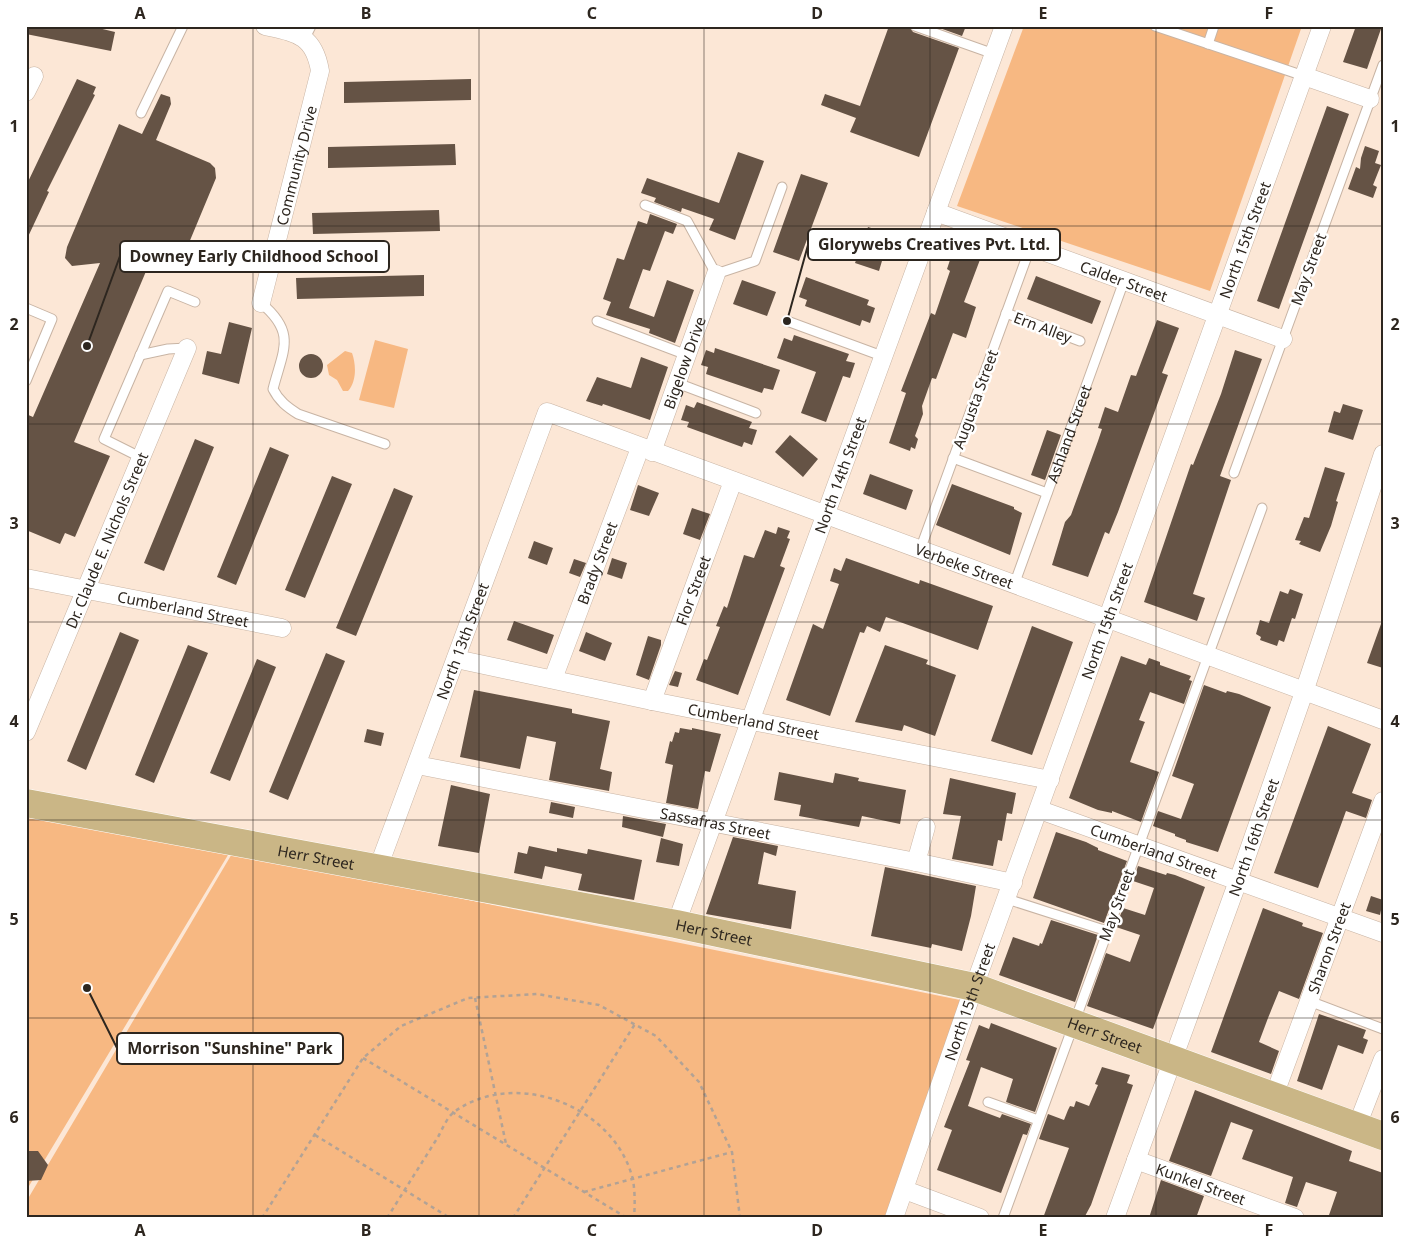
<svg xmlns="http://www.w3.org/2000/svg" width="1409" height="1244" font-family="'Noto Sans',sans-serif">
  <rect width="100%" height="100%" fill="#fce7d6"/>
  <path fill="#f7b882" d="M1024,26H1302L1210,291L957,206Z
    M375,340L408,349L394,408L359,400Z
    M345,351L352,353C356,364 357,381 348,391H343L337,380L329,375L327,365Z
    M26,816L231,850L26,1191Z
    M233,852L960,1000L909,1162L885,1218H26V1202Z"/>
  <path fill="#655345" d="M26,26H90L115,32L111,51L26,34Z
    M889,26H909L913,32L959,48L919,157L850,132L856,118L821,105L825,94L860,106Z
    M934,26H966L962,36Z
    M1356,26H1382L1367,69L1343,62Z
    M77,79L96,87L93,94L95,95L47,191L49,192L26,241V186Z
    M471,79V100L344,103V82Z
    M161,94L170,97L171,104L156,140L210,163L215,168L216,178L181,262L155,250L74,442L110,456L75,537L65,533L60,544L26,530V414L33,417L100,263L72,266L65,258L67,247L119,124L142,134Z
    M1327,106L1349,114L1279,309L1257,301Z
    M455,144L456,165L328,168V147Z
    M1365,146L1379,151L1375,163L1381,165L1373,185L1377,187L1373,198L1348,189L1356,167L1360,169L1361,158Z
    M738,152L764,161L735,240L709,230L714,219L682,208L681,212L654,202L656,198L641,193L647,178L719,203Z
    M801,174L828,183L799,261L773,252Z
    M439,210L440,231L313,234L312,213Z
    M650,214L677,224L673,234L665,231L650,271L643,269L629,308L654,317L667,280L694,290L675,343L649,333L650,329L606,315L611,302L603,299L617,258L624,260L638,221L647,224Z
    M868,227L890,234L879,271L855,263Z
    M958,249L981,257L964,302L976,307L966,338L953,333L936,379L932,378L922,406L923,414L915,436L918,439L915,449L911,447L910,451L889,443L906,393L901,391L931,313L935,315L950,271L947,269L951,257L955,258Z
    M424,275V296L297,299L296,278Z
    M1036,276L1101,301L1092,324L1027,299Z
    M806,277L869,300L867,305L875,308L870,323L862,320L860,326L805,306L807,300L799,297Z
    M742,280L776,292L767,316L733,304Z
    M1157,320L1179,328L1162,373L1168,375L1118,512L1109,534L1105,532L1088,577L1052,565L1065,522L1071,515L1098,441L1102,429L1098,428L1105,407L1118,412L1131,375L1136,376Z
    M229,322L252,328L239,384L202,374L207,351L221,354Z
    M794,335L849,354L846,361L855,363L850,378L843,376L826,422L801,413L816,372L777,358L784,338L792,341Z
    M715,348L780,370L773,390L764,388L762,393L706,374L708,367L701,365L706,350L714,353Z
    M1235,350L1262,359L1220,476L1231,480L1193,594L1205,598L1197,621L1144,602L1191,464L1193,465L1221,394Z
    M299 366a12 12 0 1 1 24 0a12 12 0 1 1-24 0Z
    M641,357L668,367L650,420L603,404L602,406L586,401L597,377L631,388Z
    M697,402L752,422L749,428L757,430L752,445L744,442L742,447L687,427L689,422L681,420L686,405L694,408Z
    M1343,404L1363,410L1353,440L1328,432L1334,411L1340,413Z
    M1047,430L1061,435L1045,480L1031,475Z
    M790,435L818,459L803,477L775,452Z
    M195,439L214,447L164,571L144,563Z
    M270,447L289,455L236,585L217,577Z
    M1325,467L1345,473L1336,501L1338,502L1331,526L1320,552L1299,544L1301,541L1295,540L1304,517L1309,518Z
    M870,474L913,490L906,510L863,494Z
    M332,476L352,484L305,598L285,590Z
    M952,484L1014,507V509L1022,513L1010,555L936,525Z
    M638,485L659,493L649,516L630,510Z
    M394,488L413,496L356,636L336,628Z
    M692,508L710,514L700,540L683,534Z
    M778,527L790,531L787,538L790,539L780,566L785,568L738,695L696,680L704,659L707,660L720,627L716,626L724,606L727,608L744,555L754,558L765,530L776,534Z
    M534,541L553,548L547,565L528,558Z
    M612,558L627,563L622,579L607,574Z
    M846,558L919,584L920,580L993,606L978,650L886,617L880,632L867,626L864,633L860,632L830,716L786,700L813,624L823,629L839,584L830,581L834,568L841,571Z
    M574,559L586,563L580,577L569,573Z
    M1290,589L1303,594L1295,619L1292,618L1284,642L1279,640L1277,646L1260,640L1261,637L1256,634L1260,620L1269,623L1280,591L1288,594Z
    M514,621L554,635L547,654L507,640Z
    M1381,624H1383V668L1367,663Z
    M1032,626L1073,642L1032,755L991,741Z
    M120,632L139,640L86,770L67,761Z
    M586,632L612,643L605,661L579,651Z
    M648,636L661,640V645L649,680L636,675Z
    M188,645L208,653L154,783L135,775Z
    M885,645L928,660L926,664L956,675L935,736L904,725L902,731L855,722Z
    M326,653L345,661L288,800L269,792Z
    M1121,656L1146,665L1149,658L1160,662V665L1191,676L1189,680L1192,681L1184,704L1150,692L1139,720L1145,722L1144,724L1130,762L1159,772L1141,822L1112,811V813L1098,810L1069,798Z
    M257,659L276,667L230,781L210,773Z
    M675,671L682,673L678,687L669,685Z
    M1204,685L1226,693L1227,691L1239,694L1271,707L1218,852L1186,842V840L1175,836V834L1153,826L1158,811L1181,819L1194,784L1172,776Z
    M474,690L572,709V713L610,721L600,769L612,772L609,791L549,780L556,742L527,736L520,769L460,757Z
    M1328,726L1371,744L1352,793L1372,800L1366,818L1346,811L1318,888L1274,873Z
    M680,728L692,730V728L721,734L710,772L705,771L698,809L666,803L673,765L665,763L670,741L672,742L675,732L679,733Z
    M367,729L384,733L381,746L364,742Z
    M779,772L833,783L835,773L859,778L858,781L906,790L900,824L862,816L859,827L799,816L801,805L774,800Z
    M950,778L1016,793L1012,814L1007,813L1002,841L998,840L993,866L952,859L961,816L943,814Z
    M451,785L490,794L479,853L438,846Z
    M551,802L575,807L573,818L549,813Z
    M623,816L666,824L663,837L622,827Z
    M1056,832L1086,842L1098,848V850L1127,861L1104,923L1033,898Z
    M733,837L778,846L776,856L764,852L758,884L796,891L791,929L706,914Z
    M661,838L683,844L679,866L656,862Z
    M529,846L557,852V848L587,854L588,849L642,860L634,900L578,890L582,874L545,866L542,879L514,873L518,852L527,854Z
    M1138,866L1166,875L1167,873L1175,875L1205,887L1153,1029L1087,1006L1106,953L1130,962L1140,935L1116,927L1123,908L1145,915L1154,888L1133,881Z
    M885,867L976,886L971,916L962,951L932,944L931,948L871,936Z
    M1371,896L1383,900L1380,915L1366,911Z
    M1263,908L1303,923L1302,926L1323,933L1299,999L1279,991L1268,1018L1259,1042L1279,1051L1271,1074L1211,1052Z
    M1051,920L1098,935L1075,1002L999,975L1013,937L1039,946L1040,943L1042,944Z
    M1319,1014L1366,1030L1363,1038L1368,1040L1363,1054L1338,1045L1322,1090L1297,1081Z
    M991,1023L1057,1048L1035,1112L1006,1102L1013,1079L981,1067L968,1106L1000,1118L1002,1114L1031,1124L1027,1135L1023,1134L1001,1193L937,1170L952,1130L944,1127L970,1061L966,1060L973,1041L979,1025L989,1029Z
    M1102,1067L1130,1075L1127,1083L1133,1085L1091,1205L1084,1218H1043L1069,1148L1039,1139L1048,1114L1064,1120L1068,1110L1070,1106L1074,1107L1076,1101L1089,1106L1098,1085L1095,1084Z
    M1195,1090L1352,1151L1349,1161L1383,1173V1218H1328L1337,1192L1306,1182L1297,1207L1285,1203L1293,1177L1242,1159L1253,1130L1231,1122L1211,1176L1169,1161Z
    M26,1151H38L48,1165L41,1180L26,1181Z
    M1161,1180L1204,1196L1196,1218H1149Z"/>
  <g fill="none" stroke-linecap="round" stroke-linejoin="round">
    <g stroke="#c8b4a4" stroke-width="11">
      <g id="service">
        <path d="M915,26L994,54"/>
        <path d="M1155,26L1304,76"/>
        <path d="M305,38L311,26"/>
        <path d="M1208,44L1214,26"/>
        <path d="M141,113L183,26"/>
        <path d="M645,205L687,221L716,274L755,261L782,187"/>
        <path d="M261,303C297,333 283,350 273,389C279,401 287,407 298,414L385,444"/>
        <path d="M26,308L52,319L26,381"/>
        <path d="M1006,313L1080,341"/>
        <path d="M597,321L687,355"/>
        <path d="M787,321L882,356"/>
        <path d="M140,355L168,349L187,348"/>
        <path d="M677,383L756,413"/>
        <path d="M140,457L104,439L168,291L195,302"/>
        <path d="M953,458L1047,493"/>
        <path d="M1234,473L1383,65"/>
        <path d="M920,550L1030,248"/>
        <path id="s1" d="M1014,585L1124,281"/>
        <path d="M1007,899L1107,931"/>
        <path d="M1309,1001L1383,1029"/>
        <path d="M988,1102L1038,1120"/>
        <path d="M1003,1218L1262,508"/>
      </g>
    </g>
    <g stroke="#c8b4a4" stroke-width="19">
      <g id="minor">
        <path d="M1304,76L1370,99"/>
        <path d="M26,92L34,76"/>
        <path id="s2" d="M936,212L1283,339"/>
        <path id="s3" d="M261,303L320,71C314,35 297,33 265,26"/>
        <path id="s4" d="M652,452L716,274"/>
        <path id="s5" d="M26,578L282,628"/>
        <path id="s6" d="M456,659L652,701L1050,780"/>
        <path id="s7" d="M553,679L640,448"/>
        <path id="s8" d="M652,701L733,481"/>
        <path id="s9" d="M26,732L187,348"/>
        <path id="s10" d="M417,765L916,862L1013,883"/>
        <path id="s11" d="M1040,810L1383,933"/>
        <path d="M916,862L926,827"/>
        <path id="s12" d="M378,868L547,412L1383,720"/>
        <path id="s13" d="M676,924L1004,26"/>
        <path id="s14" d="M1274,1096L1383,801"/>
        <path d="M1357,1126L1383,1059"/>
        <path id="s15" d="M1136,1160L1295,1218"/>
        <path d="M905,1190L980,1218"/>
        <path id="s16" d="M894,1218L974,987L1322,26"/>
        <path id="s17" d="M1115,1218L1238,881L1304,692L1383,454"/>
      </g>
    </g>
    <g stroke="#fff" stroke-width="29">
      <g id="primary">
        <path id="s18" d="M26,803L676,924L974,987L1383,1136"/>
      </g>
    </g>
    <path stroke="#b2a295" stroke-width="2.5" stroke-dasharray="4 4" stroke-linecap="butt" d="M475,998L506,1144
      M363,1058L627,1218
      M315,1135L450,1218
      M584,1192L732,1152
      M262,1218L363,1058L401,1026L468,998L537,994L599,1005L656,1036L699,1082L732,1152L740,1218
      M387,1218C404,1191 421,1164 438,1137C442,1130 447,1117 454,1112C516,1067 616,1107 633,1180C635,1192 635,1205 634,1218
      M513,1218L635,1024"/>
    <use href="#service" stroke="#fff" stroke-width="9"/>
    <use href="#minor" stroke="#fff" stroke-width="18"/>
    <use href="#primary" stroke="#cab686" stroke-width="28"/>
  </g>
  <path fill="none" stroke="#2d261f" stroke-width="1" stroke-opacity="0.55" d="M253,26V1218M479,26V1218M704,26V1218M930,26V1218M1156,26V1218M26,226H1383M26,424H1383M26,622H1383M26,820H1383M26,1018H1383"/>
  <g text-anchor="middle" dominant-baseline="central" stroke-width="5" stroke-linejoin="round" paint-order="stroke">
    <g font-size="15" fill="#2d261f" stroke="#fff">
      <text stroke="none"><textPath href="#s3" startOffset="142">Community Drive</textPath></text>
      <text stroke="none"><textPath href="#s16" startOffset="1039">North 15th Street</textPath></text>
      <text transform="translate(1308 269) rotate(-70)">May Street</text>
      <text stroke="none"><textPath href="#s2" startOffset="200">Calder Street</textPath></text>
      <text transform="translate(1043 327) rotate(21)">Ern Alley</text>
      <text stroke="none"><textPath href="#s4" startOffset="95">Bigelow Drive</textPath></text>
      <text transform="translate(975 399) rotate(-70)">Augusta Street</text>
      <text stroke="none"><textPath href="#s1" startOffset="161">Ashland Street</textPath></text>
      <text stroke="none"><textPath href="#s13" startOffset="478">North 14th Street</textPath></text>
      <text stroke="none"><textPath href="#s9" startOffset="208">Dr. Claude E. Nichols Street</textPath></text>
      <text stroke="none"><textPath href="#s7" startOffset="124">Brady Street</textPath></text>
      <text stroke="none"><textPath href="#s12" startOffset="931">Verbeke Street</textPath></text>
      <text stroke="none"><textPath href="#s8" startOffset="118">Flor Street</textPath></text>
      <text stroke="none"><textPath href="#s5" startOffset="160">Cumberland Street</textPath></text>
      <text stroke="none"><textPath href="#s16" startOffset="634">North 15th Street</textPath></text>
      <text stroke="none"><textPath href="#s12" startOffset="242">North 13th Street</textPath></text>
      <text stroke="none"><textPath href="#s6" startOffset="304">Cumberland Street</textPath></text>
      <text stroke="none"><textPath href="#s10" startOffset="304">Sassafras Street</textPath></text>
      <text stroke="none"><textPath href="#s17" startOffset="405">North 16th Street</textPath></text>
      <text stroke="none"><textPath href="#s11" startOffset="121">Cumberland Street</textPath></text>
      <text stroke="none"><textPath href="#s18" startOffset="295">Herr Street</textPath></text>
      <text transform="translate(1116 905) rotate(-70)">May Street</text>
      <text stroke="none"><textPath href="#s18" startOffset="700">Herr Street</textPath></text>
      <text stroke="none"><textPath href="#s14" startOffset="158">Sharon Street</textPath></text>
      <text stroke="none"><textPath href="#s16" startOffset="229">North 15th Street</textPath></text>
      <text stroke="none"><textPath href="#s18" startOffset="1105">Herr Street</textPath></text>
      <text stroke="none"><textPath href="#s15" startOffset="69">Kunkel Street</textPath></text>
    </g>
  </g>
  <path fill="none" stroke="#2d261f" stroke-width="2" d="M787 321L808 245M87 346L120 256M87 988L117 1048"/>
  <g fill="#2d261f" stroke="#fff" stroke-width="2">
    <circle cx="787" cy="321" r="5"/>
    <circle cx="87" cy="346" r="5"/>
    <circle cx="87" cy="988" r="5"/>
  </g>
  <g fill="#fff" stroke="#2d261f" stroke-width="2">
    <rect x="808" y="229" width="252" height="31" rx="5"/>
    <rect x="120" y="241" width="269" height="31" rx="5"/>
    <rect x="117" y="1033" width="226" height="31" rx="5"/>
  </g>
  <g font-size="16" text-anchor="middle" font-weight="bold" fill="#2d261f">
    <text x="934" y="250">Glorywebs Creatives Pvt. Ltd.</text>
    <text x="254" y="262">Downey Early Childhood School</text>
    <text x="230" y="1054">Morrison "Sunshine" Park</text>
  </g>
  <rect width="1409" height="1244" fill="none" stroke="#ffffff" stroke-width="55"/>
  <rect x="28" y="28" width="1354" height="1188" fill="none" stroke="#2d261f" stroke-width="2"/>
  <g font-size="16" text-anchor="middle" font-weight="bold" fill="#2d261f">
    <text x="140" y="19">A</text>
    <text x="366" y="19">B</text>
    <text x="592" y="19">C</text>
    <text x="817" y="19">D</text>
    <text x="1043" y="19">E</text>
    <text x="1269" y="19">F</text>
    <text x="14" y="132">1</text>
    <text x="1395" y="132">1</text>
    <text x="14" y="330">2</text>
    <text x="1395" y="330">2</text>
    <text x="14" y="529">3</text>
    <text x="1395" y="529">3</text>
    <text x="14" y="727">4</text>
    <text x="1395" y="727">4</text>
    <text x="14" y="925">5</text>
    <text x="1395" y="925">5</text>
    <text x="14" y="1123">6</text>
    <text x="1395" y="1123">6</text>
    <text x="140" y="1236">A</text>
    <text x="366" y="1236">B</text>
    <text x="592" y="1236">C</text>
    <text x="817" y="1236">D</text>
    <text x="1043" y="1236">E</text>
    <text x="1269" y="1236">F</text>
  </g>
</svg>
